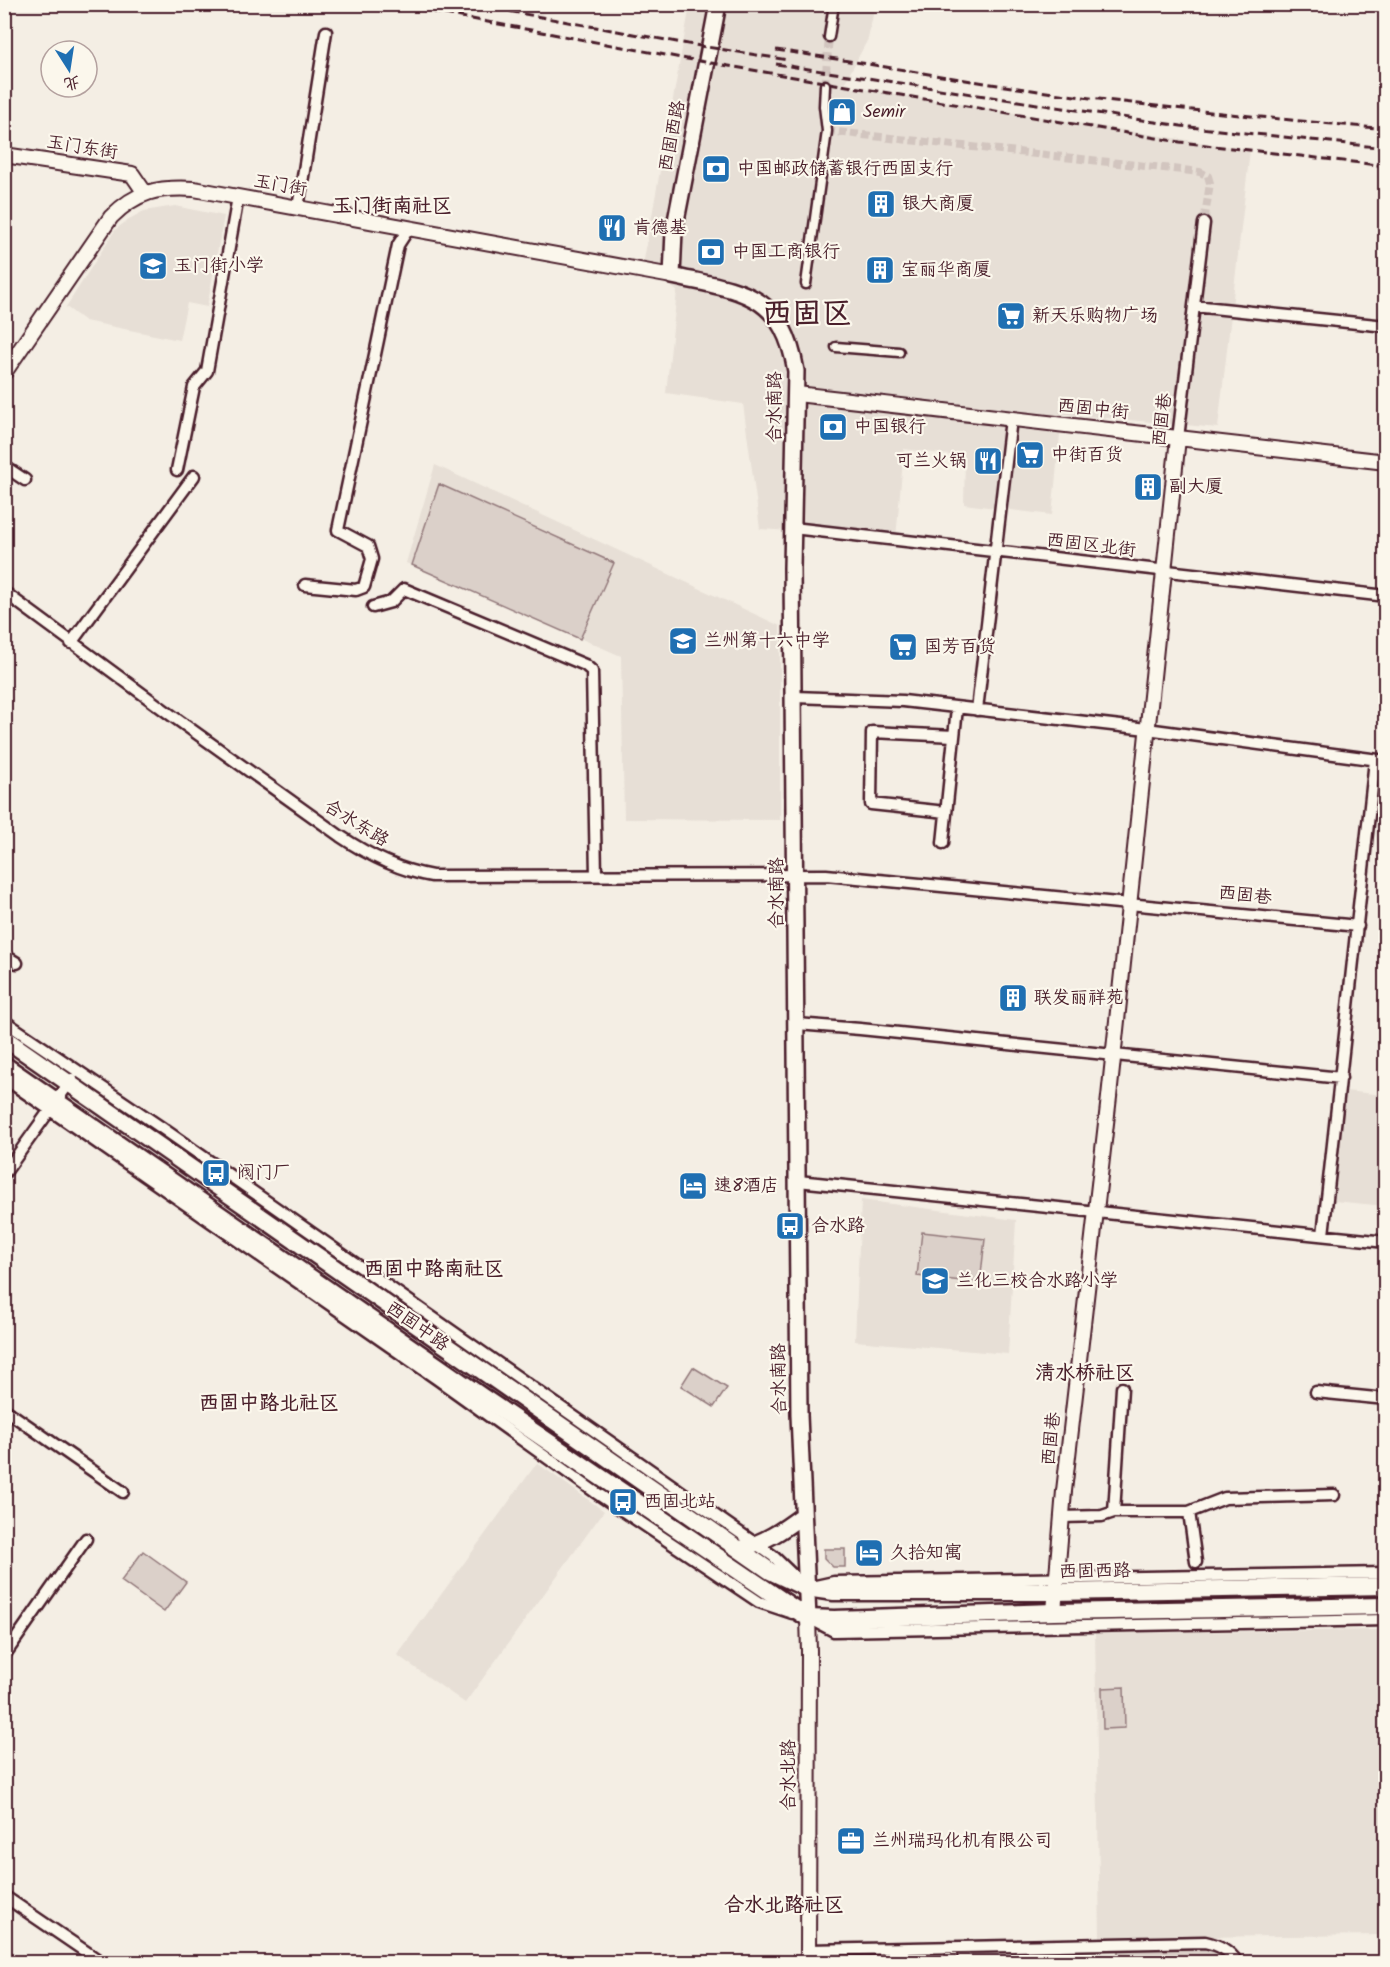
<svg xmlns="http://www.w3.org/2000/svg" width="1390" height="1967" font-family="Kalam,'LXGW WenKai TC',sans-serif">
  <rect width="100%" height="100%" fill="#f4eee4"/>
  <filter id="ink" filterUnits="userSpaceOnUse"><feTurbulence type="fractalNoise" baseFrequency=".0167" numOctaves="2"/><feDisplacementMap in="SourceGraphic" scale="12" xChannelSelector="R" yChannelSelector="G"/><feConvolveMatrix kernelMatrix="1 2 1 2 8 2 1 2 1" color-interpolation-filters="sRGB"/></filter>
  <g filter="url(#ink)">
    <path fill="#e7dfd6" d="M690,5H875L868,39L843,86L1250,150L1218,428L1062,414L1052,515L964,504L965,457L904,449L896,538L760,529L743,404L666,393L677,291L643,265Z
      M175,206L224,216L207,307L187,303L179,340L85,321L66,307L115,230L129,219L144,211Z
      M435,465L780,626V820L624,819L621,656L406,563Z
      M1345,1091L1385,1095V1206L1334,1201Z
      M861,1200L1016,1220L1008,1354L855,1341Z
      M537,1463L604,1511L465,1703L397,1655Z
      M1385,1630V1935L1100,1938L1095,1633Z"/>
    <path fill="#dbd0c9" stroke="#92787a" stroke-width="1.5" d="M439,484L614,563L580,639L412,565Z
      M922,1232L985,1239L980,1283L917,1276Z
      M693,1367L727,1388L714,1407L681,1386Z
      M824,1549H845V1567H833L824,1558Z
      M143,1551L186,1582L164,1612L121,1581Z
      M1124,1687L1125,1728L1103,1729L1102,1688Z
      M1210,1948L1222,1956L1227,1962H1118V1949Z"/>
    <g fill="none" stroke-linecap="round" stroke-linejoin="round">
      <path stroke="#d2c5bf" stroke-width="8" stroke-dasharray="8 4" stroke-linecap="butt" d="M825,85L829,37
        M827,131L1200,172L1208,176L1210,183L1204,223"/>
      <g stroke="#4a1f2b" stroke-width="13">
        <path id="pedestrian" d="M829,37L834,4
          M806,284L827,131L824,106L825,85
          M836,347L899,352"/>
      </g>
      <g stroke="#4a1f2b" stroke-width="15">
        <path id="minor" d="M298,208L326,32
          M1194,306L1386,326
          M1178,438L1204,223
          M4,466L25,480
          M177,470L194,387L207,371L238,197
          M793,528L1386,596
          M305,585L356,590L364,587L372,559L368,546L338,530L398,245L409,228
          M4,592L171,715L340,836C368,855 398,870 432,876L826,875L1358,926
          M373,607L391,602L404,589L585,665L592,671L596,875
          M71,643L194,476
          M795,697L903,701L1147,729L1386,761
          M977,710L1011,419
          M946,812L871,804L872,732L954,736
          M943,843L957,708
          M4,955L17,963
          M4,1021L162,1128L773,1556L798,1580
          M797,1024L860,1029L1341,1078
          M4,1078L437,1379L595,1492L759,1602L792,1613
          M4,1174L72,1079
          M798,1181L1386,1242
          M1323,1235L1375,760
          M1122,1388L1114,1512H1189
          M1316,1392L1386,1399
          M4,1409L123,1492
          M1062,1517L1102,1516L1114,1512
          M1196,1562L1189,1512L1225,1498L1334,1495
          M816,1586L834,1582L1386,1573
          M813,1620L834,1631L1386,1620
          M4,1656L86,1539
          M4,1896L101,1962
          M951,1947V1962
          M808,1950L1205,1942C1219,1945 1229,1950 1237,1962"/>
      </g>
      <g stroke="#4a1f2b" stroke-width="18">
        <path id="tertiary" d="M4,155L132,174L145,193
          M4,373L111,217C137,191 158,187 194,189L672,276
          M797,394L1386,462
          M1054,1612L1064,1491L1109,1097L1178,438
          M808,1618L809,1651L808,1962"/>
      </g>
      <g stroke="#4a1f2b" stroke-width="20">
        <path id="secondary" d="M718,4L674,231L672,276C740,291 782,291 796,371L792,568L799,1415L808,1618
          M739,1549C764,1543 783,1530 803,1515"/>
      </g>
      <g stroke="#4a1f2b" stroke-width="21">
        <path id="primary" d="M4,1038L770,1571L806,1588L834,1592H1055L1386,1586
          M4,1065L481,1396L808,1618L834,1619L1054,1612L1386,1606"/>
      </g>
      <use href="#pedestrian" stroke="#fbf7ec" stroke-width="8"/>
      <use href="#minor" stroke="#fbf7ec" stroke-width="10"/>
      <use href="#tertiary" stroke="#fbf7ec" stroke-width="14"/>
      <use href="#secondary" stroke="#fbf7ec" stroke-width="15"/>
      <use href="#primary" stroke="#fbf7ec" stroke-width="16"/>
      <path stroke="#4a1f2b" stroke-width="3" stroke-dasharray="9 4.5" stroke-linecap="butt" d="M391,4L687,59L1180,142L1386,166
        M470,4L688,44L788,60
        M776,50C862,62 947,78 1032,90C1150,107 1268,118 1386,129
        M776,64L1181,126L1386,148"/>
    </g>
  </g>
  <defs>
    <g id="shop-square" transform="scale(1.5)"><rect x="-9" y="-9" width="18" height="18" rx="4" fill="#1f6fb2" stroke="#fbf7ec"/><path d="M-5-2.5h2.3a2.7 3.5 0 0 1 5.4 0H5L5.5 6h-11ZM-1.5-2.5h3a1.5 2.3 0 0 0-3 0Z" fill="#fff"/></g>
    <g id="bank-square" transform="scale(1.5)"><rect x="-9" y="-9" width="18" height="18" rx="4" fill="#1f6fb2" stroke="#fbf7ec"/><path d="M-6-4H6V4H-6ZM0-2.3a2.3 2.3 0 1 0 0 4.6a2.3 2.3 0 1 0 0-4.6Z" fill="#fff"/></g>
    <g id="building-square" transform="scale(1.5)"><rect x="-9" y="-9" width="18" height="18" rx="4" fill="#1f6fb2" stroke="#fbf7ec"/><path d="M-4-6H4V6H1V3H-1V6H-4ZM-2.5-4.3h1.7v1.8h-1.7ZM.8-4.3h1.7v1.8H.8ZM-2.5-1h1.7V.8h-1.7ZM.8-1h1.7V.8H.8Z" fill="#fff"/></g>
    <g id="restaurant-square" transform="scale(1.5)"><rect x="-9" y="-9" width="18" height="18" rx="4" fill="#1f6fb2" stroke="#fbf7ec"/><path d="M-5-6h1v4h1v-4h1v4h1v-4h1v5L-1.5 .5V6h-2V.5L-5-1ZM5-6V6H3V1.5H1.5Q1.5-4 5-6Z" fill="#fff"/></g>
    <g id="school-square" transform="scale(1.5)"><rect x="-9" y="-9" width="18" height="18" rx="4" fill="#1f6fb2" stroke="#fbf7ec"/><path d="M0-5L7-2L0 1L-7-2ZM-4 1L0 2.5L4 1V4Q0 6-4 4Z" fill="#fff"/></g>
    <g id="supermarket-square" transform="scale(1.5)"><rect x="-9" y="-9" width="18" height="18" rx="4" fill="#1f6fb2" stroke="#fbf7ec"/><path d="M-6-5.5h2.5l.6 2H6L4.5 2H-2.5L-4.4-4H-6ZM-1.5 3.2a1.3 1.3 0 1 0 .1 0ZM3 3.2a1.3 1.3 0 1 0 .1 0Z" fill="#fff"/></g>
    <g id="bus-square" transform="scale(1.5)"><rect x="-9" y="-9" width="18" height="18" rx="4" fill="#1f6fb2" stroke="#fbf7ec"/><path d="M-5-6H5V4H4V6H2V4H-2V6H-4V4H-5ZM-3.5-4V0h7V-4ZM-3.5 1.2v1.5H-2V1.2ZM2 1.2v1.5H3.5V1.2Z" fill="#fff"/></g>
    <g id="hotel-square" transform="scale(1.5)"><rect x="-9" y="-9" width="18" height="18" rx="4" fill="#1f6fb2" stroke="#fbf7ec"/><path d="M-6-4.5h1.5V1H6V5H4.5V3h-9V5H-6ZM-4 0a1.8 1.8 0 1 1 3.6 0ZM.5 0V-2.5h3Q6-2.5 6 0Z" fill="#fff"/></g>
    <g id="office-square" transform="scale(1.5)"><rect x="-9" y="-9" width="18" height="18" rx="4" fill="#1f6fb2" stroke="#fbf7ec"/><path d="M-6-3h4V-5.5h4V-3h4V5H-6ZM-1-4.5V-3h2v-1.5ZM-6 0V1H6V0Z" fill="#fff"/></g>
  </defs>
  <g fill-rule="evenodd">
    <use href="#shop-square" x="842" y="112"/>
    <use href="#bank-square" x="716" y="169"/>
    <use href="#building-square" x="881" y="204"/>
    <use href="#restaurant-square" x="612" y="228"/>
    <use href="#bank-square" x="711" y="252"/>
    <use href="#school-square" x="153" y="266"/>
    <use href="#building-square" x="880" y="270"/>
    <use href="#supermarket-square" x="1011" y="316"/>
    <use href="#bank-square" x="833" y="427"/>
    <use href="#supermarket-square" x="1030" y="455"/>
    <use href="#restaurant-square" x="988" y="461"/>
    <use href="#building-square" x="1148" y="487"/>
    <use href="#school-square" x="683" y="641"/>
    <use href="#supermarket-square" x="903" y="647"/>
    <use href="#building-square" x="1013" y="998"/>
    <use href="#bus-square" x="216" y="1173"/>
    <use href="#hotel-square" x="693" y="1186"/>
    <use href="#bus-square" x="790" y="1226"/>
    <use href="#school-square" x="935" y="1281"/>
    <use href="#bus-square" x="623" y="1502"/>
    <use href="#hotel-square" x="869" y="1553"/>
    <use href="#office-square" x="851" y="1841"/>
  </g>
  <g text-anchor="middle" dominant-baseline="central" stroke-width="4.5" stroke-linejoin="round" paint-order="stroke">
    <g font-size="18" fill="#4a1f2b" stroke="#fbf7ec" text-anchor="start">
      <text x="863" y="112">Semir</text>
      <text x="737" y="169">中国邮政储蓄银行西固支行</text>
      <text x="902" y="204">银大商厦</text>
      <text x="633" y="228">肯德基</text>
      <text x="732" y="252">中国工商银行</text>
      <text x="174" y="266">玉门街小学</text>
      <text x="901" y="270">宝丽华商厦</text>
      <text x="1032" y="316">新天乐购物广场</text>
      <text x="854" y="427">中国银行</text>
      <text x="1051" y="455">中街百货</text>
      <text x="967" y="461" text-anchor="end">可兰火锅</text>
      <text x="1169" y="487">副大厦</text>
      <text x="704" y="641">兰州第十六中学</text>
      <text x="924" y="647">国芳百货</text>
      <text x="1034" y="998">联发丽祥苑</text>
      <text x="237" y="1173">阀门厂</text>
      <text x="714" y="1186">速8酒店</text>
      <text x="811" y="1226">合水路</text>
      <text x="956" y="1281">兰化三校合水路小学</text>
      <text x="644" y="1502">西固北站</text>
      <text x="890" y="1553">久拾知寓</text>
      <text x="872" y="1841">兰州瑞玛化机有限公司</text>
    </g>
    <g font-size="18" fill="#4a1f2b" stroke="#fbf7ec">
      <text transform="translate(673 136) rotate(-79)">西固西路</text>
      <text transform="translate(82 148) rotate(9)">玉门东街</text>
      <text transform="translate(280 186) rotate(10)">玉门街</text>
      <text transform="translate(775 407) rotate(-90)">合水南路</text>
      <text transform="translate(1093 410) rotate(6)">西固中街</text>
      <text transform="translate(1163 420) rotate(-83)">西固巷</text>
      <text transform="translate(1091 546) rotate(7)">西固区北街</text>
      <text transform="translate(356 824) rotate(32)">合水东路</text>
      <text transform="translate(777 893) rotate(-90)">合水南路</text>
      <text transform="translate(1245 896) rotate(6)">西固巷</text>
      <text transform="translate(417 1327) rotate(35)">西固中路</text>
      <text transform="translate(780 1379) rotate(-91)">合水南路</text>
      <text transform="translate(1052 1439) rotate(-84)">西固巷</text>
      <text transform="translate(1095 1572) rotate(-1)">西固西路</text>
      <text transform="translate(789 1775) rotate(-90)">合水北路</text>
    </g>
    <g font-size="20" font-weight="bold" fill="#4a1f2b" stroke="#fbf7ec">
      <text x="392" y="207">玉门街南社区</text>
      <text x="434" y="1270">西固中路南社区</text>
      <text x="1085" y="1374">清水桥社区</text>
      <text x="269" y="1404">西固中路北社区</text>
      <text x="784" y="1906">合水北路社区</text>
    </g>
    <g font-size="30" font-weight="bold" fill="#4a1f2b" stroke="#fbf7ec">
      <text x="807" y="315">西固区</text>
    </g>
  </g>
  <rect width="1390" height="1967" fill="none" stroke="#fbf7ec" stroke-width="24"/>
  <rect x="12" y="12" width="1366" height="1943" fill="none" stroke="#4a1f2b" stroke-width="2" filter="url(#ink)"/>
  <g transform="translate(69 69) rotate(168)"><circle r="28" fill="#fbf7ec" stroke="#b4a19f" stroke-width="1.5"/>
  <path d="M0-4.5L10 22L0 15L-10 22Z" fill="#1f6fb2"/>
  <text y="-9" font-size="16" font-weight="bold" text-anchor="middle" fill="#4a1f2b">北</text>
  </g>
</svg>
